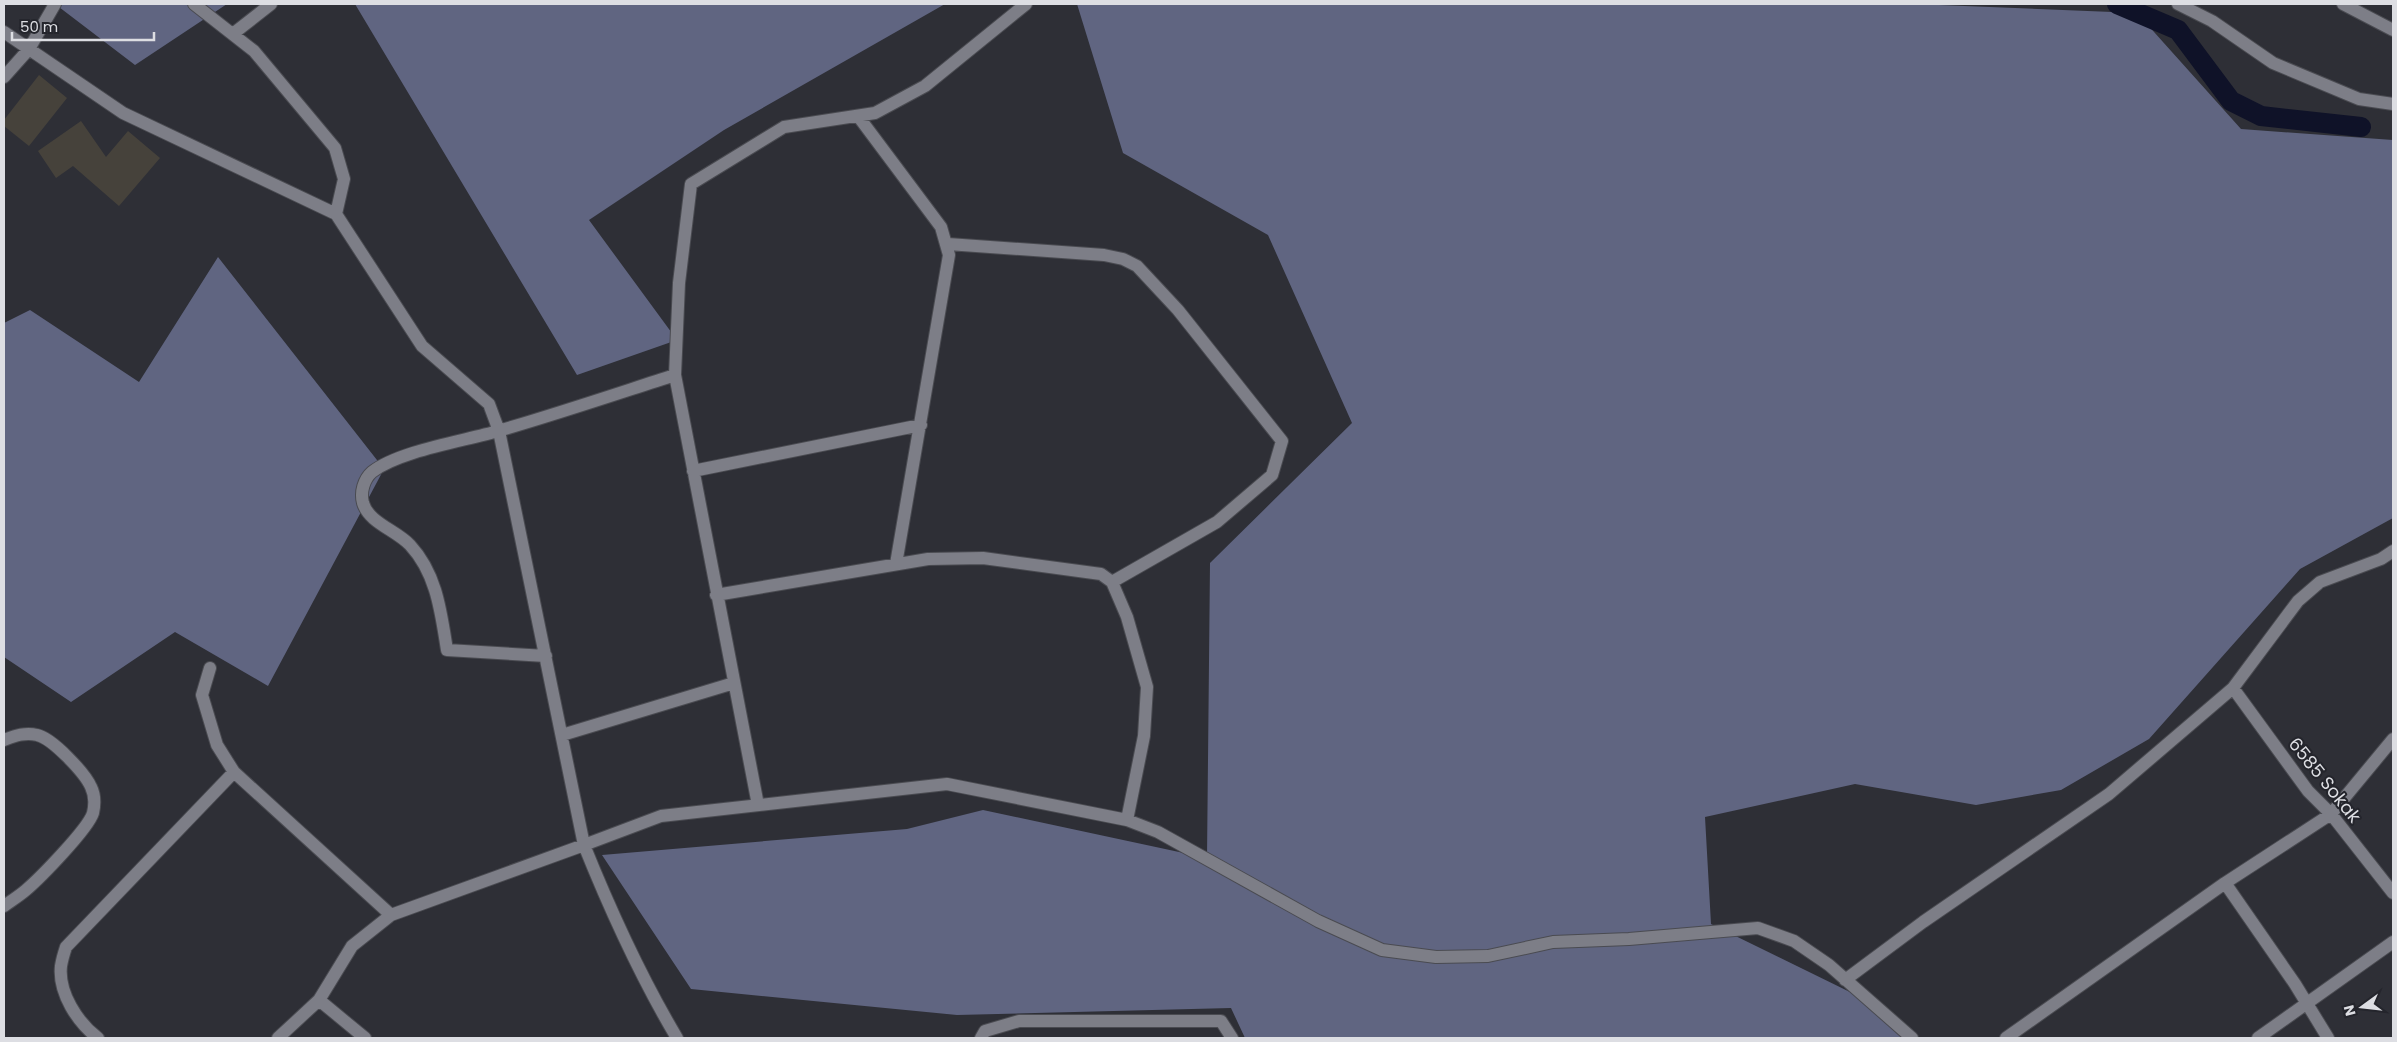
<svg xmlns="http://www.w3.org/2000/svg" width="2397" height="1042" font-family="Poppins,sans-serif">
  <rect width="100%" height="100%" fill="#2e2f36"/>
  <path fill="#606581" d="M55,4H227L135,65Z
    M355,4H945L724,130L589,220L677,340L577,375Z
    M1077,4H1914L2137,13L2241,129L2393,140V518L2300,569L2149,739L2061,790L1976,805L1855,784L1705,817L1711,924L1854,994L1902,1038H1245L1231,1008L957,1015L691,989L602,855L907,829L983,810L1207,858L1210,563L1352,423L1268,235L1123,153Z
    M218,257L384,469L268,686L175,632L71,702L4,657V323L30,310L139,382Z"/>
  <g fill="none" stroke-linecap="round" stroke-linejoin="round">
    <path stroke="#0f1228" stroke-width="20" d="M2117,4L2178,30L2231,101L2261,116L2361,127"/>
  </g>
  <path fill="#46423b" d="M39,75L67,98L29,146L4,126V120Z
    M81,121L106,157L128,131L160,158L119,206L73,166L56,178L38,151Z"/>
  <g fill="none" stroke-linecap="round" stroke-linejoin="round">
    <g stroke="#4a4b51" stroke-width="14">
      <path id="minor" d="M194,4L254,51L335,148L344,179L336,214L422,346L489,404L499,431L584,845L391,915L352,946L319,1000L278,1038
        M2178,4L2212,21L2273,63L2359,99L2393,104
        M2343,4L2393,30
        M4,32L123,113L336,214
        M234,33L271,4
        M4,77L29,49L55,4
        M858,116L941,227L949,255L896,564
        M948,244L1104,255L1123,259L1137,266L1178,310L1282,441L1272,475L1217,522L1112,582
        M693,471L921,425
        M716,595L928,559L983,558L1101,574L1112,582L1127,617L1147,687L1144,736L1127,820
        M546,656L447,650C441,613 437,574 410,545C396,530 369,523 363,503C360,492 364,479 372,472C399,451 464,441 498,431C557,414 616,394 675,375
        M210,668L202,695L217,745L234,772L391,915
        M2233,688L2308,791L2331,814L2393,893
        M562,735L734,683
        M4,740C15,736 25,732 37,735C52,738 85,773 91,787C95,795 95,804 93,813C88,829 40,878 26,890C19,896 11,901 4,906
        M758,805L675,375L679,283L691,184L784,127L875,113L925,86L1026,4
        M2225,883L2295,984L2328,1038
        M1845,980L1923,922L2109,794L2233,688L2298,601L2320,582L2381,559L2393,551
        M319,1000L365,1038
        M98,1038C78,1023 58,993 61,966C62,960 64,953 66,947L234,772
        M677,1038C640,976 611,912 584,845L661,816L947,784L1127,820L1158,832L1318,921L1382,950L1436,957L1488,956L1553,942L1629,939L1758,928L1794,941L1829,965L1912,1038
        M981,1038L985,1031L1019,1021H1221L1232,1038
        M2006,1038L2225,883L2331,814L2393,739
        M2258,1038L2393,942"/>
    </g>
    <use href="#minor" stroke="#7d7e87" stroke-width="12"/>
  </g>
  <g text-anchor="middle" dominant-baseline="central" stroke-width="4" stroke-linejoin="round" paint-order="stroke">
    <g font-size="18" fill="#dddee3" stroke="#24252c">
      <text transform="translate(2325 780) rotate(51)">6585 Sokak</text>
    </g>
  </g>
  <rect width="2397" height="1042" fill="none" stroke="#dddee3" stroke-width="10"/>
  <g transform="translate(2362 1007) rotate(255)" stroke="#24252c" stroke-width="4" paint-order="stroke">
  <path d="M0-4L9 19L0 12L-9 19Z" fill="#dddee3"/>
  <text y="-8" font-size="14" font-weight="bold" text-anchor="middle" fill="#dddee3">N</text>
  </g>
  <path d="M12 32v8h142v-8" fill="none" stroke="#dddee3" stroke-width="2.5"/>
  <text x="20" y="32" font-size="15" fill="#dddee3" stroke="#24252c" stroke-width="4" paint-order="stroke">50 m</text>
</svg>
